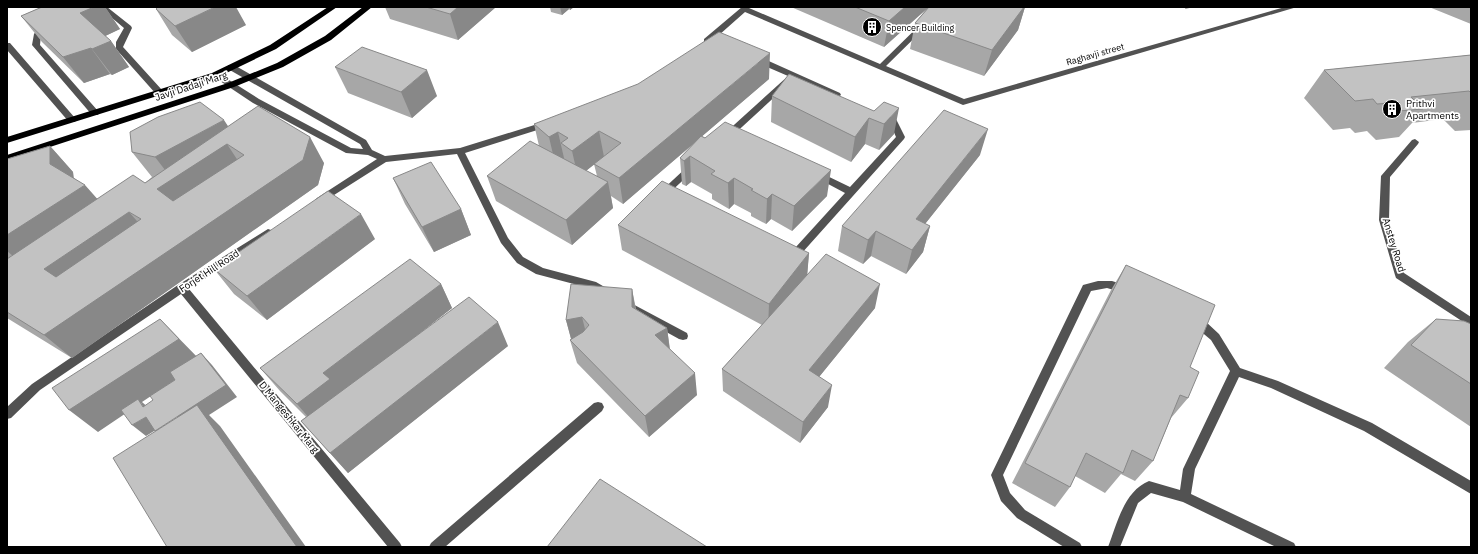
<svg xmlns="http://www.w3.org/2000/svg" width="1478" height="554" font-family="'IBM Plex Sans',sans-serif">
  <rect width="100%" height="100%" fill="#fff"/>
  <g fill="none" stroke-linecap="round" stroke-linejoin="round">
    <path fill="#525252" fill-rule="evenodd" d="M99,7H107L131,26L132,28L123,47L162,90L163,92L162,94H156L116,49V42L124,28Z
      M742,7H750L749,8L880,64L938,7H946L886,66L964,99L1285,7H1297L963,105L745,12L710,43H704V39Z
      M41,24H44L48,26L41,34L40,45L98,111L99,113L98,115H92L32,45L34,34Z
      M7,43H10L75,118L76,120L75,122H69L7,50Z
      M756,58H762L840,93L841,95L837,98L834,97L794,79L730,138H724L723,136L724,134L788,76L756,62Z
      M228,65H234L366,140L372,150L385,156L460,148L544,122H550L551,124L550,126L465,153L508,238L523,257L543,268L596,282L608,289L609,292L608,295L604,296L589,288L536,274L517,263L501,243L457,154L386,162L323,202H317L315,200L317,198L377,159L368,155L346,153L253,103L211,75L212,73H218L259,99L351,148L363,149L360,144L228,69Z
      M886,115L896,119L905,137L904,139L801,254L789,257L786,256L784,253L786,250L795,248L845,193L815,177L813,175L815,173H821L850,187L896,137L890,123L882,118Z
      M1415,139L1419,142L1418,144L1390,177L1389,220L1404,273L1471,317V327L1396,278L1395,275L1379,220L1381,176L1412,140Z
      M691,165L694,166L695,168L694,170L665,197H659L657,195L659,193L688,166Z
      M268,229L271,230L273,233L271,236L189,289L400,543L402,547H388L181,294L40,390L11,418L7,419V407L32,384L178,285Z
      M1098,281H1112L1131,287L1132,290L1131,293L1127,294L1107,288L1091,291L1003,475L1010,493L1025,510L1080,543L1082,547H1064L1017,518L1001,501L991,475L1083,285Z
      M627,301L687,333L688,336L687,339L683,340L679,339L623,308L622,305L623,302Z
      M1196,317L1205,321L1219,334L1240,368L1278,381L1372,423L1471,481V494L1364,431L1271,388L1239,377L1195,469L1191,494L1294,543L1296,547H1276L1183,502L1151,493L1138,503L1120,547H1108C1117,524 1124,491 1149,481L1180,490L1183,469L1230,371L1211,340L1192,324L1191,321L1192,318Z
      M598,402L602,403L604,407L602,411L445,547H429L431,543L594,403Z"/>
    <path fill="#000" fill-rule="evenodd" d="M328,7H337L276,49L218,77L7,143V137L212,73L270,45Z
      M363,7H372L331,40L283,67L234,87L7,161V155L228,83L277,63L325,36Z"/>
  </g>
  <path fill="#a7a7a7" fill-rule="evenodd" d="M41,7H105L120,29L105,36L111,41L129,67L112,75L110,74L84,83L42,42L21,16L42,7Z
    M385,7H496L458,40L390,19Z
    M550,7H574L570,10L569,9L562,15L551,12Z
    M791,7H1025L1018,30L984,76L910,49L915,23L928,7L884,47Z
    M1429,7H1471V24Z
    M156,9L246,25L192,52L172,35Z
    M1471,55V130L1455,131L1443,119L1412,123L1399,137L1376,140L1367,131L1355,133L1350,128L1333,130L1304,98L1324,70Z
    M335,67L437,96L412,118L348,93Z
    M769,79L702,136L705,138L827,196L792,231L771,219L766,224L751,216V213L734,204L729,209L712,199V194L691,182L686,186L682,184L680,158L692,145L623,204L611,196L613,208L572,245L496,201L487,176L539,146L534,124ZM594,164L597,176L586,171Z
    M772,96L874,111L894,134L879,150L865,144L851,162L771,122Z
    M228,126L324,163L318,185L72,358L7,318V159L50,146L73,172L74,178L97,199L145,183L152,177L132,152Z
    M980,155L925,224L930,226L923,252L906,274L871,256L863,264L838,251L842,226Z
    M393,178L461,209L471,235L434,252L405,204Z
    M618,225L809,253L807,275L875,308L819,377L828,407L800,443L723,391L722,369L762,325L622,250Z
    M375,239L267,320L234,294L214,269Z
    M1126,265L1190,367L1188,398L1171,418L1153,461L1135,481L1121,474L1105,493L1075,476L1070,487L1055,507L1012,483L1111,290Z
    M441,284L452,308L419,334L508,346L348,473L301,421L306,417L280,391L260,368Z
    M632,289L636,309L667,328L670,349L697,395L649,437L577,363L570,340L571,339L566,320Z
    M1436,319L1471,324V427L1384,368L1408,342Z"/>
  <path fill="#888" d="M94,7H105L120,29L99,39L80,13Z
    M215,7H236L246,25L192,52L175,26Z
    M458,7H496L458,40L450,14Z
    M560,7H568L569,9L562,15Z
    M570,7H574L570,10Z
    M905,7H929L884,47L889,21Z
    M1024,7H1025L1018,30L984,76L992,50Z
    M1186,7H1194L1185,9Z
    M111,41L129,67L112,75L92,49Z
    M91,48L110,74L84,83L63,57Z
    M770,53L769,79L623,204L619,178Z
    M427,70L437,96L412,118L401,92Z
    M899,108L894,134L879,150L884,124Z
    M869,118L865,144L851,162L855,137Z
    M224,120L241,146L227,144L244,170L177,214L157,189L172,179L155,157Z
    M988,129L980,155L909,244L916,219Z
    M599,131L604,157L578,177L572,151Z
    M558,132L564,158L555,163L549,137Z
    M310,137L324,163L318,185L72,358L44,335Z
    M50,146L73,172L74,190L50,164Z
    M690,156L691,182L686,186L684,161Z
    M831,170L827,196L792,231L794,206Z
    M734,178V204L729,209L728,183Z
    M608,182L613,208L572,245L566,220Z
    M85,185L108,211L25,266L7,251V235Z
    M772,194L771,219L766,224L767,199Z
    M461,209L471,235L434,252L422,227Z
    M129,212L151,237L71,293L44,269Z
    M361,214L375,239L267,320L247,296Z
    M930,226L923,252L906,274L912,250Z
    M876,231L871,256L863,264L868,240Z
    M809,253L807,278L768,328L769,304Z
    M441,284L452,308L342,394L316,426L297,404L323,373Z
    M880,284L875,308L806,393L809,370Z
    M632,289L636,313L632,307Z
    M582,317L588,341L572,342L566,320Z
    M160,319L202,362L142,402L151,410L143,407L141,403L98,432L69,410Z
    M498,322L508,346L348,473L330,453Z
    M667,328L670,352L655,335Z
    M201,353L212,365L237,397L209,415L220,426L306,547H297L168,442Z
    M695,373L697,395L649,437L645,416Z
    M832,385L828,407L800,443L803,422Z
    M146,417L159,428L146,436L132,425Z"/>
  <path fill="#c2c2c2" stroke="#888" fill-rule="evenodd" d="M42,7H94L80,13L111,41L92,49L91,48L63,57L21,16Z
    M158,7H215L175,26L156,9Z
    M426,7H458L450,14Z
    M855,7H905L889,21Z
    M929,7H1024L992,50L915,23Z
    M719,32L770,53L619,178L594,164L621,143L599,131L572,151L561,143L568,138L558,132L549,137L534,124L638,84Z
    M362,47L427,70L401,92L335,67Z
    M1471,55V93L1469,91L1411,97L1423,109L1399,111L1391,103L1377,104L1373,99L1355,101L1324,70Z
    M789,74L874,111L884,102L899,108L884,124L869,118L855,137L772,96Z
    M200,102L224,120L155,157L132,152L130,132L158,117Z
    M258,106L310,137L303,160L44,335L7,312V259L133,175L145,183ZM227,144L244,155L173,201L157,189ZM129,212L141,219L56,277L44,269Z
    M944,110L988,129L916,219L930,226L912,250L876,231L868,240L842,226Z
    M725,122L831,170L794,206L772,194L767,199L751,190L753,189L734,178L728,183L711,174L715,171L690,156L684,161L680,158L701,136L705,138Z
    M530,141L608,182L566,220L487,176Z
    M50,146V164L85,185L7,235V159Z
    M431,162L461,209L422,227L393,178Z
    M662,181L809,253L769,304L618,225Z
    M328,191L361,214L247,296L214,269Z
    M826,254L880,284L809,370L832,385L803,422L722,369Z
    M410,259L441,284L323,373L330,379L297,404L260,368Z
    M1126,265L1215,305L1190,367L1199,372L1188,398L1180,395L1153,461L1132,450L1123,473L1086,453L1070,487L1025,463Z
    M571,284L632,289V307L667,328L655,335L695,373L645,416L570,340L583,332L589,325L582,317L566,320Z
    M469,297L498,322L330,453L301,421Z
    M160,319L179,339L69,410L52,388Z
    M1436,319L1464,321L1471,324V384L1411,345Z
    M201,353L226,385L155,431L146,417L132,425L121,410L138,399L143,407L153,400L150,396L175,380L170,372Z
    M197,405L297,547H167L113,458Z
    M600,479L707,547H547Z"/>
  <defs>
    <g id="building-disc" transform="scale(1)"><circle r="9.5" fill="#000" stroke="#fff"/><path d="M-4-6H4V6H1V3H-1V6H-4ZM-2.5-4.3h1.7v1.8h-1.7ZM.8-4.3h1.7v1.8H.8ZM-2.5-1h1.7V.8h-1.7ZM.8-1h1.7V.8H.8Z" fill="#fff"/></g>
  </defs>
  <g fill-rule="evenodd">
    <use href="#building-disc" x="872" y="27"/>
    <use href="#building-disc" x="1392" y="109"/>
  </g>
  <g text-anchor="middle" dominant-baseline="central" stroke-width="3.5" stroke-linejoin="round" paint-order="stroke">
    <g font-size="9" fill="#000" stroke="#fff" text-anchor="start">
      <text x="886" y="27">Spencer Building</text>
    </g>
    <g font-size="9" fill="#000" stroke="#fff">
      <text transform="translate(1095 54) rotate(-16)">Raghavji street</text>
    </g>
    <g font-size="10" fill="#000" stroke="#fff">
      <text transform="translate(191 86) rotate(-18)">Javji Dadaji Marg</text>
      <text transform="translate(1394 245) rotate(73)">Anstey Road</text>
      <text transform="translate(209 271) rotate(-33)">Forjet Hill Road</text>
      <text transform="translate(289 417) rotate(51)">D Mangeshkar Marg</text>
    </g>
    <g font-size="10" fill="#000" stroke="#fff" text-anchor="start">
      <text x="1406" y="103">Prithvi<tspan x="1406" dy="12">Apartments</tspan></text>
    </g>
  </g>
  <rect width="1478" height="554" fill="none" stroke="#000000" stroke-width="16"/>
</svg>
